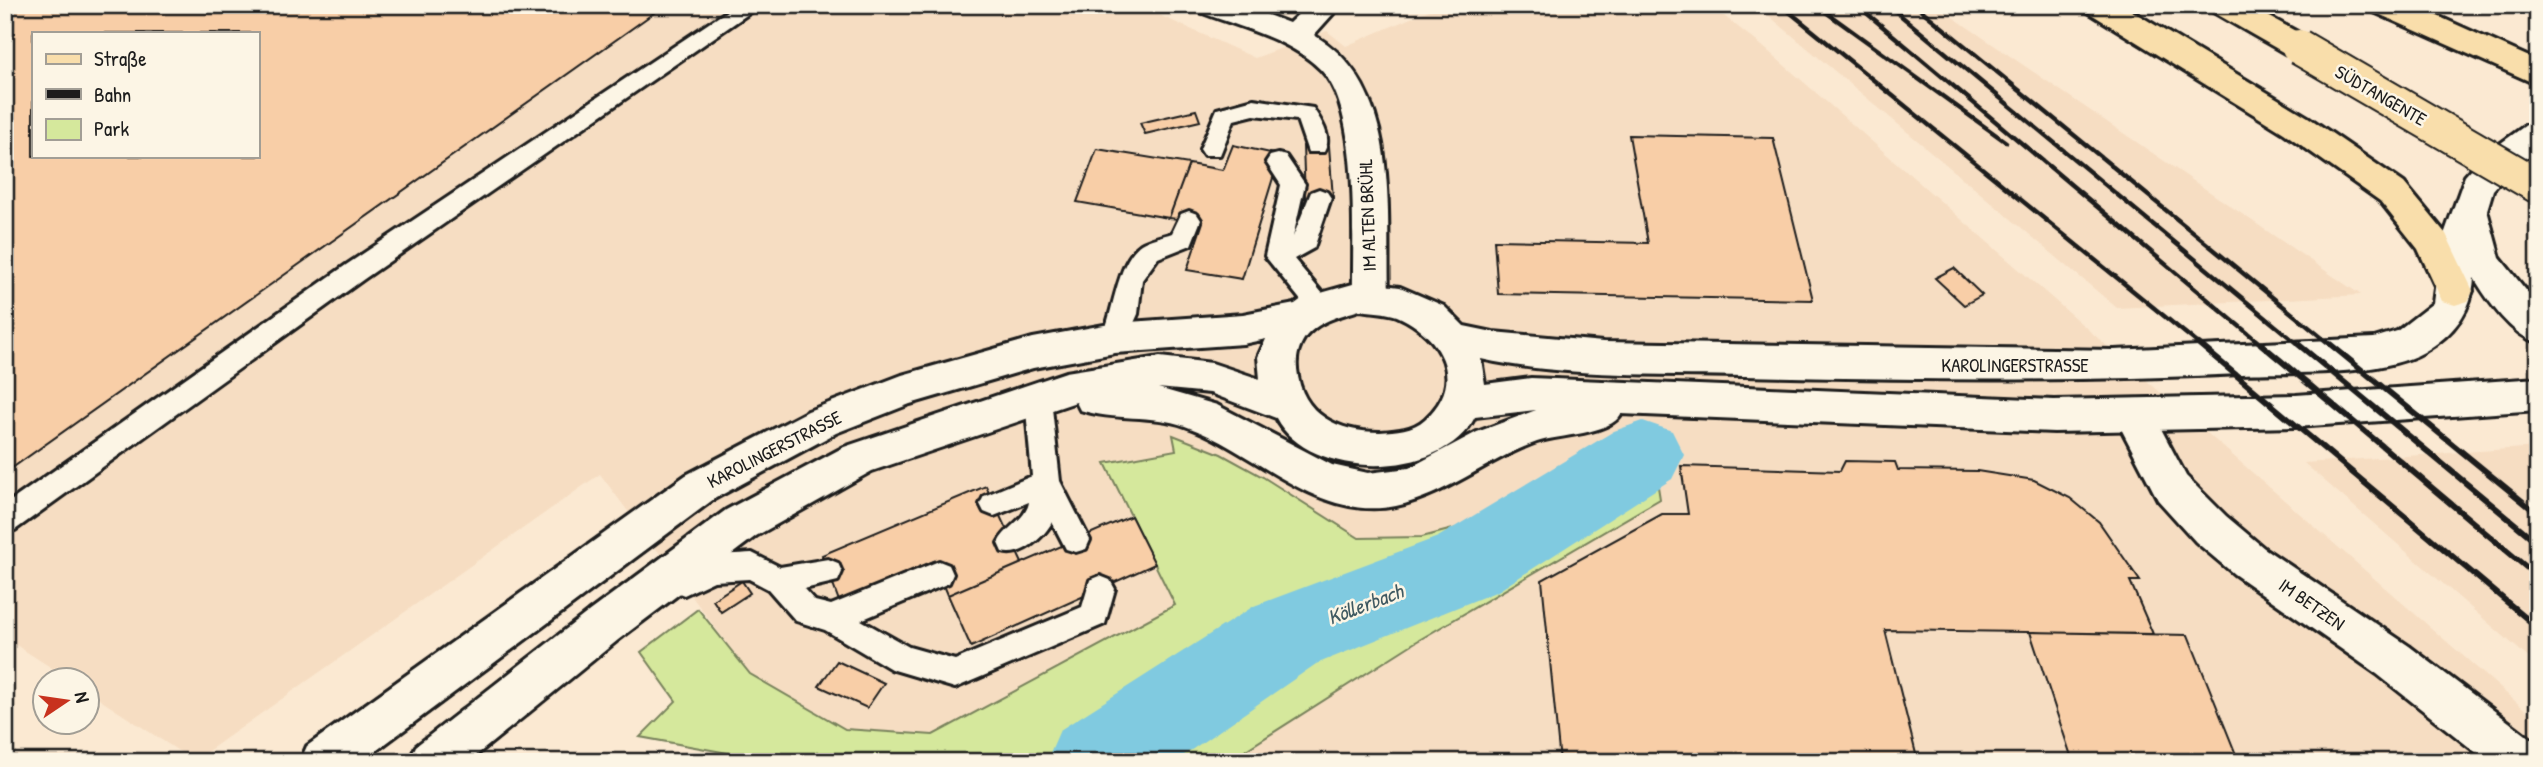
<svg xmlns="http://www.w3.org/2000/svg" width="2543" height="767" font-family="'Patrick Hand',sans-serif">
  <rect width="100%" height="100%" fill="#fbe9d2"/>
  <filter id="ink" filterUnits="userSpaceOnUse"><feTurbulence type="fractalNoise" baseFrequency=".0143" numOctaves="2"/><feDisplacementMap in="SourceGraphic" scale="14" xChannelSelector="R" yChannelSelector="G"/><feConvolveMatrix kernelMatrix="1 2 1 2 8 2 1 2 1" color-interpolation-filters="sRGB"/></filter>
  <g filter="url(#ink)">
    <path fill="#f6ddc2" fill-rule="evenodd" d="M5,5H1137L1255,58L1327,31L1346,46L1441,5H1710L1761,45L2538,721V762H1227L1414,643L1653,455L1595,452L1476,523L1422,537L1359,538L1175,605L933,735L845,729L750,674L600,474L194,761L88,692V680L69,679L5,638ZM33,33H257V156H33Z
      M1756,5H1935L2361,295L2117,308Z
      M2538,447V666L2304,463Z"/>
    <path fill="#d5e89c" stroke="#78825c" stroke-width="2" d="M1173,435L1221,454L1263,477L1359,538L1422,537L1476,523L1595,452L1653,455L1660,499L1414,643L1227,762H761L755,758L640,737L676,701L641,652L698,609L750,674L845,729L933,735L1175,605L1105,463L1176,450Z"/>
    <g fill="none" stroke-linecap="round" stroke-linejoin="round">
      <path fill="#80cae0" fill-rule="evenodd" d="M1643,421L1672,431L1684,455L1672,479L1498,591L1316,664L1174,762H1046L1060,730L1254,606L1438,537L1614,431Z"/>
    </g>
    <path fill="#f8cea7" stroke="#1c1c1c" stroke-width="2" fill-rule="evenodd" d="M5,5H665L5,473ZM33,33H257V156H33Z
      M1196,110L1200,121L1145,134L1140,123Z
      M1629,135L1773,138L1813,300L1498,294L1494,240L1648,243Z
      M1233,145L1280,155L1242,279L1187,270L1203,222L1169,218L1189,164L1223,170Z
      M1303,146H1329L1333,198H1305Z
      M1097,149L1189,164L1169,218L1077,202Z
      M1954,268L1982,295L1964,305L1935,278Z
      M1845,461L1895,462L1898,470L1977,471L2034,480L2070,498L2099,522L2140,581H2130L2153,634L1885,630L1918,762H1560L1542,580L1662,514H1688L1681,466L1840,471Z
      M986,486L1022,563L948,595L934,561L839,601L822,555Z
      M1131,516L1155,564L971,647L948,595Z
      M742,581L750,593L721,612L713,600Z
      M2030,632L2188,635L2239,762H2073Z
      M837,661L884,683L867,708L819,686Z"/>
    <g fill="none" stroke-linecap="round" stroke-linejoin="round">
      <g stroke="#1c1c1c" stroke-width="6">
        <path id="lane" d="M736,5H761L364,279L15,530L5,533V505L346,265Z
          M1254,99L1313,108C1321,121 1333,137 1324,152H1308L1297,120L1254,115L1234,120L1220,155H1204L1200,149L1217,109Z
          M1278,154L1286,156L1305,184L1293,237L1311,192L1319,189L1327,192L1331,198L1314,248L1294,259L1333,306L1329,313L1320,316L1311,313L1265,256L1281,185L1266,162L1270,156Z
          M1189,211L1197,214L1201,220L1191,245L1158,258L1142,280L1138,314L1124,345L1115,348L1106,345L1102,338C1114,311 1117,261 1141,244C1149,239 1163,236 1172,233L1181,214Z
          M1038,388L1047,391L1051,399L1060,481L1090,540L1086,549L1076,552L1066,549L1052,522C1044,538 1020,558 1002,552L998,543C1006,526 1026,520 1029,502L994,516L984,512L980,504L984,496L1032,476L1025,399L1029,391Z
          M752,553L780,567L828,559L838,563L842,572L838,581L804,589L815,601L831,605L939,561L949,565L953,574L949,583L861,620L909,647L955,660L1082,607L1090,580L1100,576L1110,580L1115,589L1105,624L955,688L891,669L825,630L796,621L768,589L749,579L714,581L684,595L674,591L670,582C683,553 725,555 752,553Z"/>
      </g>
      <g stroke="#1c1c1c" stroke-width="6">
        <path id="street" d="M1196,5H1242L1289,23L1308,5H1341L1314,35C1402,86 1386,208 1389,296L1384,306L1371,310L1358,306L1353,296C1352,240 1361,111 1321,70C1291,39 1239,27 1200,12Z
          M2134,399L2148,404L2186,476L2226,516L2264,548L2409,646L2538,744V762H2488L2377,674L2234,574L2196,542L2158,500L2114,415L2120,404Z"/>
      </g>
      <g stroke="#1c1c1c" stroke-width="6">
        <path id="secondary" d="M2538,121V150L2507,174L2493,190L2487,210L2500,258L2538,305V343C2510,334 2489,302 2474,278C2472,312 2453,335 2424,352C2380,377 2292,372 2241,374C2076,382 1911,380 1745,376C1662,374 1562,377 1481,359L1485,384L1531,378L2054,400L2296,395L2538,378V410L2296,427L2054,432L1621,414C1611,434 1558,435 1537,442C1488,459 1447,495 1396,506C1316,522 1255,450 1185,426C1151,414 1114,421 1080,410L1076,402L872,471L756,536L618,640L468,762H409L416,746L588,612L726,510L844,447L1066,372L1160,357L1212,363L1260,379L1258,357L1266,339L1243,344L1115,353L1033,368L910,404L836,433L714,499L361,762H300L307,746L686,475L808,411L902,375L1033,338L1115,323L1243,314L1295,304L1303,298L1360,282L1400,287L1444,306L1464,326L1493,332L1603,342L2114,350L2374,338L2397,331L2433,303L2441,243L2465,176L2483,156L2526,125ZM1360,310C1372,312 1386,312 1397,316C1442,336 1467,382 1425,419C1413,430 1396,431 1380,432C1339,432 1301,415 1297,369C1296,359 1298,348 1304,339C1317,321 1340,316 1360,310ZM1158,388L1210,393L1276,418C1309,481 1443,481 1475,417L1536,410L1477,432L1409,468L1368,473L1332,465L1217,405Z"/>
      </g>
      <g stroke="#1c1c1c" stroke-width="6">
        <path id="primary" d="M2084,5H2122L2308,117L2404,183L2446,234L2473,291L2468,301L2455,305L2442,301L2418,249L2380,201L2284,133L2088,12Z
          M2209,5H2248L2310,39L2315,47L2310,55L2299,58L2288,55L2213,12Z
          M2370,5H2413L2538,61V85L2374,12Z"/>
      </g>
      <use href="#lane" fill="#fcf5e5" fill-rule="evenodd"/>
      <use href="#street" fill="#fcf5e5" fill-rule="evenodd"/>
      <use href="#secondary" fill="#fcf5e5" fill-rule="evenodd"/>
      <use href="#primary" fill="#f9deab" fill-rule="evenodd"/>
      <path stroke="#1c1c1c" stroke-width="4.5" d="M1781,5L2201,346
        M1816,5L2006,142
        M1857,5L2263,346
        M1888,5L2300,346
        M1915,5L2332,346"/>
      <path stroke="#1c1c1c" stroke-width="6" d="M2199,344L2538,628
        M2261,344L2538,577
        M2298,344L2538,543
        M2330,344L2538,514"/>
      <g stroke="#1c1c1c" stroke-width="38" stroke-linecap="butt">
        <path id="primary-bridge" d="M2299,47L2538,186"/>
      </g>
      <use href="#primary-bridge" stroke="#f9deab" stroke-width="34"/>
    </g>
  </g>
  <g text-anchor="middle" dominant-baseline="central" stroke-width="5" stroke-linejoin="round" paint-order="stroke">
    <g font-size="19" fill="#1c1c1c" stroke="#fcf5e5">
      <text transform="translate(2381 95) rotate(30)">SÜDTANGENTE</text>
      <text transform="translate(1367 215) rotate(-92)">IM ALTEN BRÜHL</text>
      <text x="2015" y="365">KAROLINGERSTRASSE</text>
      <text transform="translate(774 449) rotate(-27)">KAROLINGERSTRASSE</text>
      <text transform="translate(2312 604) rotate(35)">IM BETZEN</text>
    </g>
    <g font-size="21" font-style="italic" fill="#3f5961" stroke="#fcf5e5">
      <text transform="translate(1365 604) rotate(-21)">Köllerbach</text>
    </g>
  </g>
  <rect width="2543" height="767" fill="none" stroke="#fcf5e5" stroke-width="28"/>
  <rect x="14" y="14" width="2515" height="739" fill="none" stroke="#1c1c1c" stroke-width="2.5" filter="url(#ink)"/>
  <rect x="32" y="32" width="228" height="126" fill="#fcf5e5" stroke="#a29e95" stroke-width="2"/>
  <rect x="46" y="54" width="35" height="10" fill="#f9deab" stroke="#a29e95" stroke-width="2"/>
  <text x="94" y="66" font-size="21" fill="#1c1c1c">Straße</text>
  <rect x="46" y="89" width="35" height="10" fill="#1c1c1c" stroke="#a29e95" stroke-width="2"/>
  <text x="94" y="102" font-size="21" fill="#1c1c1c">Bahn</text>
  <rect x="46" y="119" width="35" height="21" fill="#d5e89c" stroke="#a29e95" stroke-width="2"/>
  <text x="94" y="136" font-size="21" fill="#1c1c1c">Park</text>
  <g transform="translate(66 701) rotate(77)"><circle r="33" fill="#fcf5e5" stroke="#a29e95" stroke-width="2"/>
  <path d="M0-5L12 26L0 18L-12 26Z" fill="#c8321e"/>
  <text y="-10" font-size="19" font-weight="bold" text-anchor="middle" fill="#1c1c1c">N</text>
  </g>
</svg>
